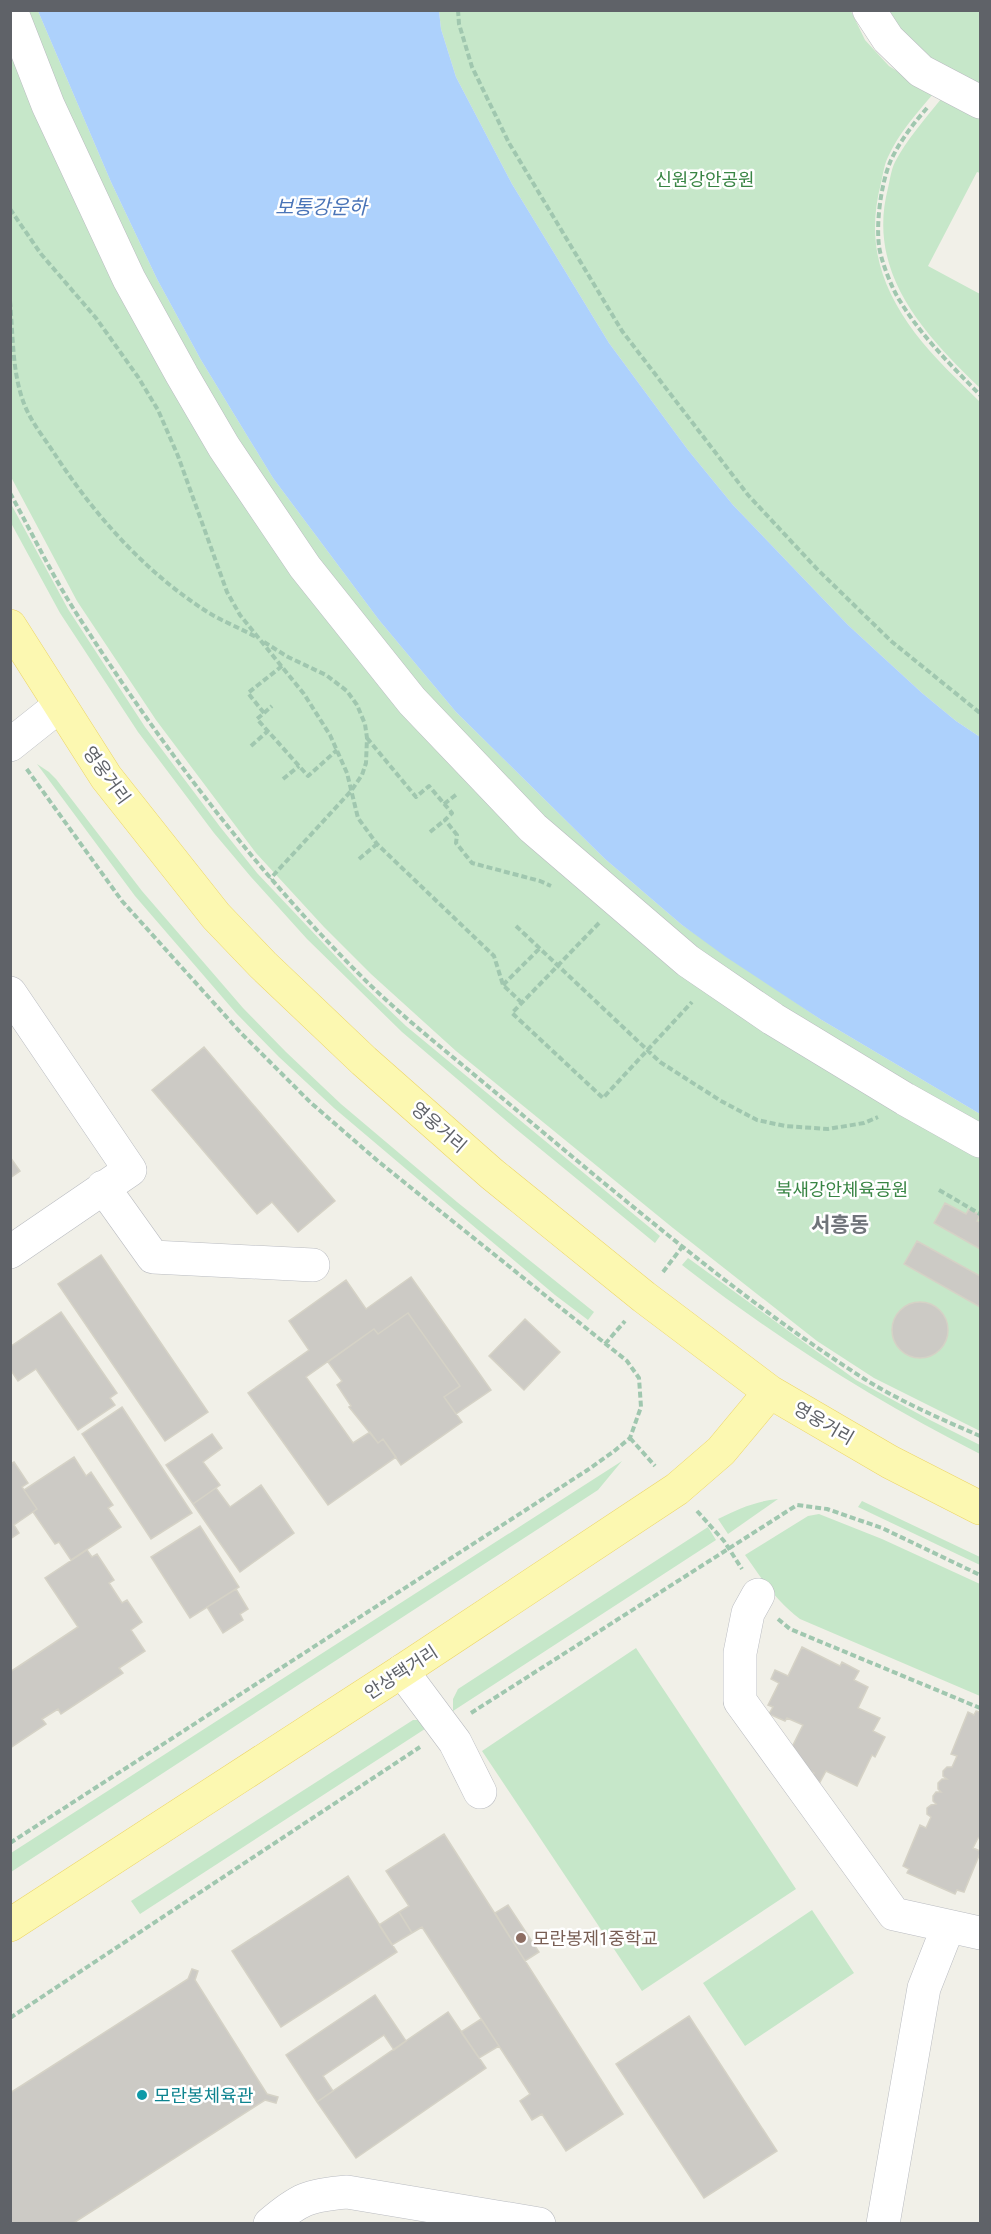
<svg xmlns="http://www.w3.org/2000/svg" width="991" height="2234" font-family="'Roboto Condensed','Noto Sans KR',sans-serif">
  <rect width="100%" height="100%" fill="#f1f0e8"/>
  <path fill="#c6e7c9" d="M11,11H38L111,182L157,279L201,360L273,478L379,620L456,712L605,859L682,925L820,1019L980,1114V1431L874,1378L817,1341L673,1228L456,1051L371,974L324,927L256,853L156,720L77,601L11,477Z
    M439,11H851L865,40L889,66L933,94C916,114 899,133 888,157C884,165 883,175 881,183C866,241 880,286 915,333C934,358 958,380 980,402V737L956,721L922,693L848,625L733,505L688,450L609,343L512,184L456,77L441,29Z
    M885,11H980V85L927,56L887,17Z
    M941,99L980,119V173L977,172L928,266L980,294V388C924,334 866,273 888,188C890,180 891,170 895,162C907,139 925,119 941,99Z
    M11,504L68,609L145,727L221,828L257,873L361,983L406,1026L660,1236L655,1243L516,1129L402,1032L307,939L251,877L214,833L138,732L60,613L11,523Z
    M37,764L49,772L56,779L142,891L243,1008L286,1052L341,1104L457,1202L594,1312L588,1320L555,1295L334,1108L279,1057L236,1013L135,896Z
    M688,1258L856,1380L930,1420L980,1445V1454C875,1401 776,1338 682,1265Z
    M622,1461L598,1490L11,1872V1853Z
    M778,1499L728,1534L718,1519C738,1509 756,1501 778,1499Z
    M862,1501L980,1557V1565L858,1507Z
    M819,1514L882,1539L980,1584V1696L800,1619C776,1601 762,1579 745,1555L808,1516Z
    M708,1527L716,1540L453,1711V1699L458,1689Z
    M636,1648L796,1889L642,1991L482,1751Z
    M413,1720H421L431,1725L140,1914L131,1901Z
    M812,1910L854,1973L745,2046L703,1983Z"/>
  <path fill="#add1fc" d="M38,11H439L441,29L456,77L512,184L609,343L688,450L733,505L848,625L922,693L956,721L980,737V1114L820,1019L726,957L682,925L605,859L456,712L379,620L273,478L201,360L157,279L111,182Z"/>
  <path fill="#cccac5" stroke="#d5d2c6" stroke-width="1.5" d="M204,1047L335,1201L298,1232L272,1202L257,1214L152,1090Z
    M10,1157L20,1171L10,1178Z
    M945,1203L966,1214L969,1209L980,1215L977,1221L980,1222V1249L934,1223Z
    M917,1241L980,1276V1307L904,1264Z
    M101,1255L208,1412L165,1441L58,1284Z
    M411,1277L491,1390L456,1414L444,1397L460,1386L408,1313L378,1334L374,1329L306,1377L353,1443L370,1432L378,1443L383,1439L396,1457L328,1505L248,1393L309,1350L289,1321L346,1280L366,1309Z
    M892 1330a28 28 0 1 1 56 0a28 28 0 1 1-56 0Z
    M61,1312L117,1393L110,1398L115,1405L78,1430L36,1369L18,1381L10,1369V1347Z
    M408,1313L460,1386L444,1397L462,1422L401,1465L383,1439L378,1443L349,1407L351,1406L337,1385L342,1381L328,1362L374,1329L378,1334Z
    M525,1319L560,1352L524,1390L489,1356Z
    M122,1407L192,1513L151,1539L82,1434Z
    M212,1434L222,1448L203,1462L220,1485L193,1504L166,1465Z
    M74,1457L86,1476L91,1472L113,1505L108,1508L121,1527L71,1560L59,1542L55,1544L33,1512L37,1509L24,1490Z
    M14,1462L28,1483L22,1487L37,1509L14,1525L19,1533L10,1539V1464Z
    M261,1485L294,1533L240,1572L193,1504L216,1488L230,1507Z
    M200,1526L239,1587L190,1618L151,1557Z
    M87,1550L92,1557L97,1554L114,1580L109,1583L122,1603L127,1600L142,1622L131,1630L145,1651L119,1668L123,1673L61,1714L58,1709L42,1719L46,1724L10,1748V1672L78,1627L45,1578Z
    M236,1589L248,1609L240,1614L243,1620L223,1633L207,1607Z
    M802,1647L840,1666L842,1662L859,1671L854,1680L868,1687L858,1708L880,1718L873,1731L885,1737L875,1757L872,1755L857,1786L826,1771L820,1782L811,1779L814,1773L794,1762L789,1753L803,1725L787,1718L785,1721L769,1714L773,1707L768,1705L779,1683L771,1679L775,1670L788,1676Z
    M976,1711L980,1712V1837L978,1838L973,1848L980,1851V1853L964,1892L957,1890L955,1894L907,1873L909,1869L903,1866L920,1825L926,1828L931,1817L927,1814V1808L931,1805L936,1804L933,1801V1796L936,1792H941L938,1789V1783L942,1779H947L943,1776V1771L947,1767H952L957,1756L951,1754L968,1712L974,1715Z
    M444,1834L623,2114L566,2151L542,2114L532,2120L520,2101L530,2094L422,1927L412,1933L399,1912L409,1906L386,1871Z
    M348,1876L397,1952L281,2027L232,1951Z
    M508,1905L539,1952L525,1961L495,1913Z
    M399,1912L412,1933L392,1945L379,1925Z
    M192,1969L198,1971L195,1980L267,2094L278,2097L276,2103L265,2100L72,2224H10V2093L188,1979Z
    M375,1995L406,2041L394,2050L384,2035L323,2076L333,2091L317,2102L286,2055Z
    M448,2012L486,2068L356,2158L317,2102Z
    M689,2016L777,2151L704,2198L616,2064Z
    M481,2019L499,2046L479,2058L461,2032Z"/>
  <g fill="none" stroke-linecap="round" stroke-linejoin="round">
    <g stroke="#babcc1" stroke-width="34">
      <path id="minor" d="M11,10L48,105L129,279L182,375L224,447L305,567L412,701L533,828L688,961L773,1019L905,1099L980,1141
        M869,10L888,39L921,71L980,102
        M10,745L59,706
        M10,993L130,1170L10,1252
        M103,1187L153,1257L313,1265
        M758,1595L748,1613L740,1653V1701L894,1914L980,1933
        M402,1671L455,1742L480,1792
        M270,2224C299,2199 309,2195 347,2192L539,2224
        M883,2224L924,1988L948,1927"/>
    </g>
    <g stroke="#edd565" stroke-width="34">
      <path id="major" d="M10,626L106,777L216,916L263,965L364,1061L492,1174L644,1297L770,1392L890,1462L980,1508
        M10,1925L402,1671L677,1489L721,1451L770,1392"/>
    </g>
    <path stroke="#a0c7af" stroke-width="4" stroke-dasharray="6 3" stroke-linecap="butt" d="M458,10L459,24L472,67L509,143L622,331L748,495L817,569L891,641L980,713
      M927,108C913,124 900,141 891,160C881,183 876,222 879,246C881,261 892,289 900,301C922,337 951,365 980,395
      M10,209L41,254L96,318L138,377L158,410L178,456L227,592L240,615L304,694L330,735L347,773L358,818L377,844L494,956L503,985L522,1003
      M10,301C13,334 12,370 23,401C30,421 45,439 56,456C96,517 147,574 209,613C224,622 242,629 258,638
      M10,493C31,531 50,571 73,608C157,740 251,866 362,977C395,1010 431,1039 466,1068C512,1106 558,1145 604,1183C687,1251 772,1320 863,1378C899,1401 941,1419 980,1436
      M264,642L288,657L326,675L347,691L357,705L365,724L367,738L366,763L362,775L351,791L270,879
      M282,666L248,693L264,713L257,719L308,776L337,750
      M264,713L272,706
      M367,738L416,797L429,786L452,813L445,820L457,835L456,843L472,863L540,881L551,886
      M251,746L268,731
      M283,779L299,766
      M444,804L457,794
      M430,832L445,820
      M359,859L377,844
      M599,923L512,1013L603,1098L692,1002
      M516,926L660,1062L721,1101L757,1120L785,1126L828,1129L864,1123L878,1117
      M503,985L540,948
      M939,1190L980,1214
      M663,1272L682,1247
      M605,1344L625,1321
      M630,1438L655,1466
      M697,1511L724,1541L742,1569
      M778,1619L790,1629L980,1708
      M471,1713L797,1505L827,1509L882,1528L980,1575
      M10,1843L586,1471L613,1452L630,1438L641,1407L639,1378L627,1361L379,1162L310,1102L240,1032L122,901L26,768
      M10,2018L420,1747"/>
    <use href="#minor" stroke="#fff" stroke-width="33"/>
    <use href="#major" stroke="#fcf8b1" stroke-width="33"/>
  </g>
  <circle fill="#8d6e63" stroke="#fff" stroke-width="2" cx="521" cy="1938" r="6"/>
  <circle fill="#0f9aa8" stroke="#fff" stroke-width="2" cx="142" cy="2095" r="6"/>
  <g text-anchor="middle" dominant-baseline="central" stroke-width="5" stroke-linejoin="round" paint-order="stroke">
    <g font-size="18" fill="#398544" stroke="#fff">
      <text x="705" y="179">신원강안공원</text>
      <text x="842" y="1189">북새강안체육공원</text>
    </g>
    <g font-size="18" fill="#5f6268" stroke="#fff">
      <text transform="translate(107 775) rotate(54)">영웅거리</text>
      <text transform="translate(439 1127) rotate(41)">영웅거리</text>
      <text transform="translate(824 1423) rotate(30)">영웅거리</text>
      <text transform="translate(401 1672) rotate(-33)">안상택거리</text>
    </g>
    <g font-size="18" fill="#785e54" stroke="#fff" text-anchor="start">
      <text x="533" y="1938">모란봉제1중학교</text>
    </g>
    <g font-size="18" fill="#0d838f" stroke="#fff" text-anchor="start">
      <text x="154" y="2095">모란봉체육관</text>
    </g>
    <g font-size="20" font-style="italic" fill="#4b75b8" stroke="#fff">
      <text x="321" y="207">보통강운하</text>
    </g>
    <g font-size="21" font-weight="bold" fill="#70747a" stroke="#fff">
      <text x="840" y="1225">서흥동</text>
    </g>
  </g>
  <rect width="991" height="2234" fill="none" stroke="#5f6268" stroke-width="24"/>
</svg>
